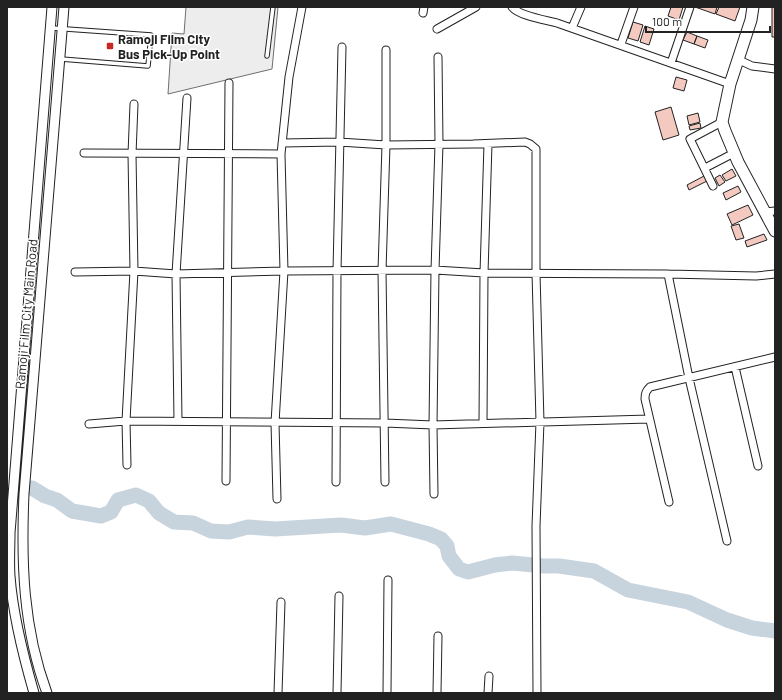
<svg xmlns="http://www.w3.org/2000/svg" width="782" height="700" font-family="Barlow,sans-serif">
  <rect width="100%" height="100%" fill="#fff"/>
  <path fill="#ededed" stroke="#6f6f6f" d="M186,7H278L272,69L168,94L172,33L184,34Z"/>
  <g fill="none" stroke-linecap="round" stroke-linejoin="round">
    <path stroke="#c7d3dd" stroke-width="15" d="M32,488L45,496L57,500L72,511L101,516L111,512L118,500L136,495L149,501L159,513L174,522L193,523L211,531L229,532L248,527L275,529L341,525L365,528L391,524L429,534L441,539L447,546L449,556L459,569L468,572L495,565L512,563L544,566H559L594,571L628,590L688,602L727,620L752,628L775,631"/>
  </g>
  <path fill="#f3c9c0" stroke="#222" d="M671,7H683L679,20L668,16Z
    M695,7H717L715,14Z
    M719,7H740L735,21L716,14Z
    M772,7H775V37H772Z
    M633,22L643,25L638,41L628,38Z
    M645,26L654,29L649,45L640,42Z
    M687,32L697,36L694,44L683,40Z
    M697,36L708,40L705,48L694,44Z
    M676,77L687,80L684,91L673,88Z
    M671,107L679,135L663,140L655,112Z
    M698,113L700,122L689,125L687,116Z
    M700,123L701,128L690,130L689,126Z
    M732,169L736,176L726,181L722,175Z
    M720,175L725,182L719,186L715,178Z
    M704,176L707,181L689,190L687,185Z
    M738,186L741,192L726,200L723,193Z
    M748,205L753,215L732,225L727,214Z
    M739,224L744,238L736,240L731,226Z
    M764,234L767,240L747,247L745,241Z"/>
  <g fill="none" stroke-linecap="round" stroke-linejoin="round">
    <g stroke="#222" stroke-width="5.5">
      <path id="service" d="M52,28L151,35L148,66L61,59
        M267,56L273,7"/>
    </g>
    <g stroke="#222" stroke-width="9">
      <path id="minor" d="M512,7C519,16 546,20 557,23C615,43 672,64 730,84
        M423,13L424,7
        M572,28L581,7
        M437,29L476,7
        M621,44L634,7
        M737,59L752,66L775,69
        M671,63L690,7
        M282,143L339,142L386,145L473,144L525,142L530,144L536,149V273L540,422L536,526L537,693
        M84,153L281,154
        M705,168L734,153
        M713,186L690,139L722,122
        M765,212L775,211
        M75,272L134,271L176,274L284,271L435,270L484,273L668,274L756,276L775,274
        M668,274L689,378L727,541
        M735,367L758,466
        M178,421L176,274L187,98
        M483,423L484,273L488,144
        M89,424L126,421L385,423L433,425L649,419
        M127,465L126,421L134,271L132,154L134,104
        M226,481L229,83
        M336,482L337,271L342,47
        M385,482L382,271L386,145V50
        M434,494L433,425L435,270L439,144L438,57
        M277,499L275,423L284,271L281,154L289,77L302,7
        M669,502L645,399C645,393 646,391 650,387L775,357
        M278,693L281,602
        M337,693L339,596
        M387,693L388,580
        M437,693L438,636
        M488,693L489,676"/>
    </g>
    <g stroke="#222" stroke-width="11">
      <path id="tertiary" d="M34,693C23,655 13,616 10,576C9,562 10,547 10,533L52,7
        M47,693C23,628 21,563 24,494L64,7"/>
    </g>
    <g stroke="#222" stroke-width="13">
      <path id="secondary" d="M753,7L751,20L730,84L722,122L725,131L738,162L775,231"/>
    </g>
    <use href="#service" stroke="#fff" stroke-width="3.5"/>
    <use href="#minor" stroke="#fff" stroke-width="7"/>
    <use href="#tertiary" stroke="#fff" stroke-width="9"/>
    <use href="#secondary" stroke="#fff" stroke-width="11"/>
  </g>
  <rect fill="#c62828" stroke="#fff" stroke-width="1.5" x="106" y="42" width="8" height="8" rx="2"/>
  <g text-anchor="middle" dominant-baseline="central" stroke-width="3" stroke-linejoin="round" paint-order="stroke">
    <g font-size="13" font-weight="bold" fill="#222" stroke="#fff" text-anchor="start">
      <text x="118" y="39">Ramoji Film City<tspan x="118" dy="15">Bus Pick-Up Point</tspan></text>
    </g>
    <g font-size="13" fill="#222" stroke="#fff">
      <text transform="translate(26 314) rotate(-85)">Ramoji Film City Main Road</text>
    </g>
  </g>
  <rect width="782" height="700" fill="none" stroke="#222222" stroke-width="16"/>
  <path d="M646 26v6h124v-6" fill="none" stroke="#222222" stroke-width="2"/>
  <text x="652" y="26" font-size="12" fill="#222222" stroke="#ffffff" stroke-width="3" paint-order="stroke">100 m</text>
</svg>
